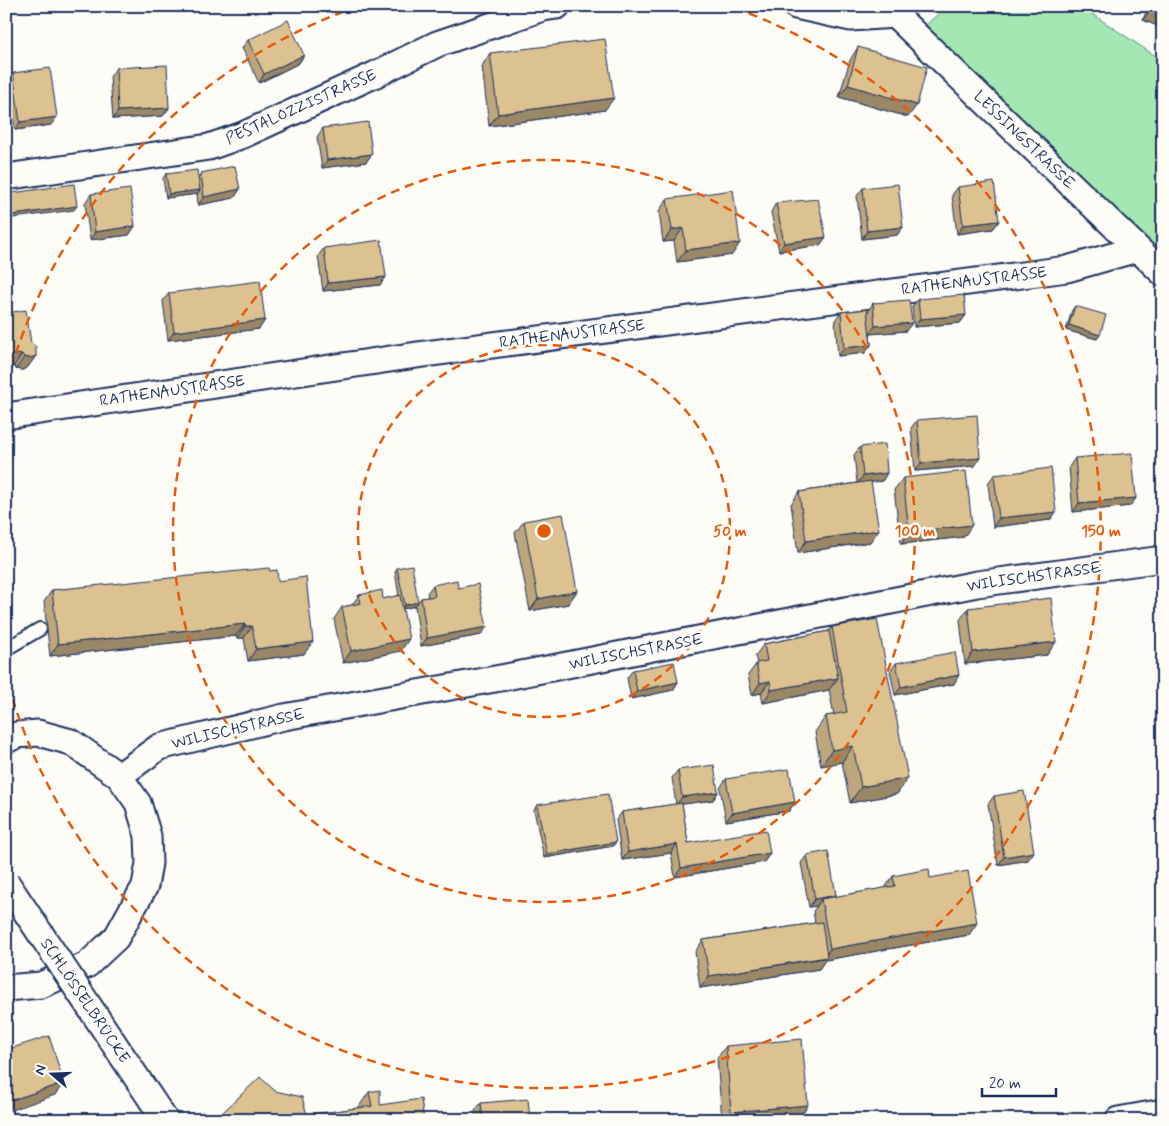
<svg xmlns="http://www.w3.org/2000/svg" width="1169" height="1126" font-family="Mynerve,sans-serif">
  <rect width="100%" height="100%" fill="#fdfcf7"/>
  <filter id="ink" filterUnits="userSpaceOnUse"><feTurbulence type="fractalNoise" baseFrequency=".02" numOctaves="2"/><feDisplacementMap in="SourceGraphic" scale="10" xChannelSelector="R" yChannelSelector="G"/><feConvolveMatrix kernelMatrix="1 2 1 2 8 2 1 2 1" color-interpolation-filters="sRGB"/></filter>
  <g filter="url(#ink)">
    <path fill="#a4e7b2" stroke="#608b88" d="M943,6H1080L1163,61V256L924,27L941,11Z"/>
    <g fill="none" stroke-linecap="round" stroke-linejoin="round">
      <g stroke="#1b2f5e" stroke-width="16">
        <path id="service" d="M6,647L11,646L40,629"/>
      </g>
      <g stroke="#1b2f5e" stroke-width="29">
        <path id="minor" d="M796,6L851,18L895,15
          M886,6L1163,273
          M6,177L209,147L243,135L374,75L437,44L543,8L557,6
          M6,416L417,355L1067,269L1137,249
          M6,740L17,735L38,733L71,742L119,776L138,803L148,836L149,863L145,886L116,938L87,965L41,985L6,988
          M119,776L159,747L284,717L506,677L977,584L1163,559
          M1118,1120L1163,1112"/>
      </g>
      <use href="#service" stroke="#fdfcf7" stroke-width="12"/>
      <use href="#minor" stroke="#fdfcf7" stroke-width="25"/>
      <g stroke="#1b2f5e" stroke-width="29" stroke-linecap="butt">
        <path id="minor-bridge" d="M6,882L165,1120"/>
      </g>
      <use href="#minor-bridge" stroke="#fdfcf7" stroke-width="25"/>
    </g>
    <path fill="#bda67d" stroke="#1b2f5e" d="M1148,6H1163V28L1143,20Z
      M248,40L304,55L299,63L259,83L242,48Z
      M858,47L908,117L839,97L850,60Z
      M490,53L605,110L489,126L482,66Z
      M116,68L169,108L163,116L113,119L110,77Z
      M13,73L51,125L15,130L7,82Z
      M323,128L372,154L366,162L322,168L317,137Z
      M201,173L240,189L234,198L198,205L197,194L166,198L163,178L166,174L198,178Z
      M958,187L999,221L993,229L957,234L952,195Z
      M863,188L903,227L897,235L862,239L857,196Z
      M91,194L135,226L129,235L90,240L85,203Z
      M667,199L732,255L677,262L674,241L663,242L659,211Z
      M776,203L826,237L820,245L779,251L771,212Z
      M324,248L386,277L380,285L323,291L318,256Z
      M169,293L265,320L259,329L168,340L163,301Z
      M918,299L966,315L960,323L914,327L912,307Z
      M873,303L906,331L870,334L871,345L865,353L838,356L835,320L841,312H868Z
      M1075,306L1097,339L1066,330L1072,310Z
      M6,313L31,343L36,356L27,368L22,370L16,369L14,366L6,367Z
      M917,420L975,466L915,471L911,428Z
      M860,447L887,473L882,481L871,482L870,542L798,553L791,504L799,492L857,483L854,455Z
      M1075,458L1136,498L1130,506L1073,512L1069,467Z
      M994,475L1056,512L1050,520L993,527L988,483Z
      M903,478L964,537L901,544L894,490Z
      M524,521L577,591L568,604L530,611L515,533Z
      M397,568L418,602L421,598L428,597L427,593L433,585L458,588L481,635L421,646L415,606L403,609L401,651L343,663L334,619L342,607L352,605L359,595L383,599L399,596L395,572Z
      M270,571L278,581L304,654L248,661L244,638H237L236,636L50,656L44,602L52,590Z
      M968,608L1047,655L965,664L960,620Z
      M832,627L908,778L897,794L850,803L842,762L821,766L815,732L826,716L834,715L829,690L763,703L761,693L752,695L748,675L757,663L755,656L764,644L829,631Z
      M896,663L954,684L895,695L890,671Z
      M633,670L678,682L673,690L631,699L627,678Z
      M678,770L718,792L713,800L682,804L688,843L770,853L764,862L675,877L671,853L622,860L616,820L622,812L676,804L672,778Z
      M726,779L795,802L789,811L726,821L720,788Z
      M994,796L1028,860L998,865L988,804Z
      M537,805L613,846L544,858L534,810Z
      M807,855L836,895L835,897L885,888L893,876L930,878L969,935L825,960L819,969L700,988L695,952L703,940L815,923L813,911L817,906L809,907L801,863Z
      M726,1046L799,1118L775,1120H722L717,1058Z
      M275,1091L307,1115L358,1108L369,1092L380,1105L424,1120H217L222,1113Z
      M481,1103L530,1120H476L475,1111Z"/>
    <path fill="#9a8766" stroke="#1b2f5e" d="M1149,11L1163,17V28L1143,20Z
      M304,55L299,63L259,83L264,74Z
      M848,85L917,105L908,117L839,97Z
      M614,98L605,110L489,126L498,114Z
      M169,108L163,116L113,119L118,111Z
      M57,117L51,125L15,130L20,122Z
      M372,154L366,162L322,168L327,160Z
      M240,189L234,198L198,205L204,197Z
      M200,190L197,194L166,198L169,194Z
      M77,206L74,210L6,219V216Z
      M999,221L993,229L957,234L963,225Z
      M135,226L129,235L90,240L95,232Z
      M903,227L897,235L862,239L867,231Z
      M683,228L674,241L663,242L672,230Z
      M826,237L820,245L779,251L784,243Z
      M740,243L732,255L677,262L686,250Z
      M386,277L380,285L323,291L328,283Z
      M966,315L960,323L914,327L920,319Z
      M265,320L259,329L168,340L174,332Z
      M912,323L906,331L869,334L875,326Z
      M1069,325L1100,335L1097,339L1066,330Z
      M871,345L865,353L838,356L844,348Z
      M22,354L14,366L6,367V356Z
      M36,356L27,368L22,370L16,369L24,357Z
      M980,458L975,466L915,471L921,463Z
      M887,473L882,481L857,484L863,476Z
      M1136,498L1130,506L1073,512L1079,503Z
      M1056,512L1050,520L993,527L999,518Z
      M972,525L964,537L901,544L909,532Z
      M879,530L870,542L798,553L806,541Z
      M577,591L568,604L530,611L538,599Z
      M418,602L415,606L402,609L405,605Z
      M245,624L236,636L50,656L58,644Z
      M245,626H252L244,638H237Z
      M487,627L481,635L421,646L427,638Z
      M409,639L401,651L343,663L351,651Z
      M313,642L304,654L248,661L256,649Z
      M1056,642L1047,655L965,664L973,652Z
      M959,675L954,684L895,695L901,687Z
      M838,678L829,690L763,703L771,690Z
      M770,681L761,693L752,695L760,683Z
      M678,682L673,690L631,699L637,691Z
      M853,746L842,762L821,766L832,750Z
      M908,778L897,794L850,803L861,787Z
      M718,792L713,800L676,805L682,797Z
      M795,802L789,811L726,821L732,813Z
      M616,842L613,846L544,858L547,854Z
      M677,844L671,853L622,860L628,852Z
      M1034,852L1028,860L998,865L1004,857Z
      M770,853L764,862L675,877L681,868Z
      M836,895L830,903L821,899L817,906L809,907L815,899Z
      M977,923L969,935L825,960L819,969L700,988L709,976L824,958L830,949Z
      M64,1083L55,1095L6,1112V1102Z
      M808,1105L799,1118L775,1120H726L731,1112Z"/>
    <path fill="#dcc191" stroke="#1b2f5e" d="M1151,6H1163V17L1149,11Z
      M288,20L304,55L264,74L248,40Z
      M605,39L614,98L498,114L490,53Z
      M858,47L927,67L917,105L848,85Z
      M167,65L169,108L118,111L116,68Z
      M50,68L57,117L20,122L13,73Z
      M368,122L372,154L327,160L323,128Z
      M235,166L240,189L204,197L201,173Z
      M197,170L200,190L169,194L166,174Z
      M994,182L999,221L963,225L958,187Z
      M74,184L77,206L6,216V194Z
      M898,184L903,227L867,231L863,188Z
      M130,189L135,226L95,232L91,194Z
      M733,190L740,243L686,250L683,228L672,230L667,199Z
      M818,199L826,237L784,243L776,203Z
      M381,240L386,277L328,283L324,248Z
      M260,281L265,320L174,332L169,293Z
      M964,295L966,315L920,319L918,299Z
      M909,300L912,323L875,326L873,303Z
      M1075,306L1106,315L1100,335L1069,325Z
      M867,309L871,345L844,348L841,312Z
      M26,310L31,343L36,347V356L30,358L24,357L22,354L6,356V313Z
      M977,415L980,458L921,463L917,420Z
      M885,444L887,473L863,476L860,447Z
      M1132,453L1136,498L1079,503L1075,458Z
      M1051,468L1056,512L999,518L994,475Z
      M966,471L972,525L909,532L903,478Z
      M871,481L879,530L806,541L799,492Z
      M563,514L577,591L538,599L524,521Z
      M412,565L418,602L405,605L397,568Z
      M269,568L270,571L277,570L278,581L306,577L313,642L256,649L252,626H245V624L58,644L52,590Z
      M457,580L458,588L478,584L487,627L427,638L421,598L435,596L433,585Z
      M382,590L383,599L400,595L409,639L351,651L342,607L361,603L359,595Z
      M1051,598L1056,642L973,652L968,608Z
      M877,619L908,778L861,787L853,746L832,750L826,716L847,712L832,627Z
      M829,631L838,678L771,690L770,681L760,683L756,663L767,661L764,644Z
      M955,652L959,675L901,687L896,663Z
      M674,662L678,682L637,691L633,670Z
      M714,765L718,792L682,797L678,770Z
      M789,769L795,802L732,813L726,779Z
      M1024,791L1034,852L1004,857L994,796Z
      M608,794L616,842L547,854L537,805Z
      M682,803L688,843L766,830L770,853L681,868L677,844L628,852L622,812Z
      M828,851L836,895L815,899L807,855Z
      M929,869L930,878L968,871L977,923L830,949L821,899L895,886L893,876Z
      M822,922L827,957L709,976L703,940Z
      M49,1036L64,1083L6,1102V1050Z
      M802,1039L808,1105L731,1112L726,1046Z
      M260,1077L275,1091L302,1097L307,1115L372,1106L369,1092L380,1090V1105L421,1099L424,1120H227L222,1113Z
      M528,1099L530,1120H483L481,1103Z"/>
  </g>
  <g fill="none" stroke="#e8590c" stroke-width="2.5" stroke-dasharray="9 6">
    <circle cx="544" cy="531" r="186"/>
    <circle cx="544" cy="531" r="371"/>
    <path d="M7 382A557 557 0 0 1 353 8M735 8A557 557 0 1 1 7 680"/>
  </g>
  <g text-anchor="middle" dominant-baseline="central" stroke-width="5" stroke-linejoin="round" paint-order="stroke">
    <g font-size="16" fill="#1b2f5e" stroke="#fdfcf7">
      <text transform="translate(301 107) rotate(-24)">PESTALOZZISTRASSE</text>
      <text transform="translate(1024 140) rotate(44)">LESSINGSTRASSE</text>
      <text transform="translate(974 281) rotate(-7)">RATHENAUSTRASSE</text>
      <text transform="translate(572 334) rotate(-7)">RATHENAUSTRASSE</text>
      <text transform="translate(172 391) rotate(-8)">RATHENAUSTRASSE</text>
      <text transform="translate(1034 577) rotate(-8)">WILISCHSTRASSE</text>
      <text transform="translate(636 652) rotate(-11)">WILISCHSTRASSE</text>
      <text transform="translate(238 729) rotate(-13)">WILISCHSTRASSE</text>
      <text transform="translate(85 1001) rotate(56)">SCHLÖSSELBRÜCKE</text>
    </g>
  </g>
  <circle cx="544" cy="531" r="8" fill="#e8590c" stroke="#fdfcf7" stroke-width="2.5"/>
  <g font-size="15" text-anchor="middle" font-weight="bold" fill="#e8590c" stroke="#fdfcf7" stroke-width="5" stroke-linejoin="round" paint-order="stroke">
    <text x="730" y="536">50 m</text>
    <text x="915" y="536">100 m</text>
    <text x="1101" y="536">150 m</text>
  </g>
  <rect width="1169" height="1126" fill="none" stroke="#fdfcf7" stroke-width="25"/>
  <rect x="12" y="12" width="1144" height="1101" fill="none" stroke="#1b2f5e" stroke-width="2" filter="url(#ink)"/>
  <g transform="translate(52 1074) rotate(289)" stroke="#fdfcf7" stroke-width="4" paint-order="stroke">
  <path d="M0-4L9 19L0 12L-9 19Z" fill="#1b2f5e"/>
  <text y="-8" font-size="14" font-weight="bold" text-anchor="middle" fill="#1b2f5e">N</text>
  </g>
  <path d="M982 1088v8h74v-8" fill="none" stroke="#1b2f5e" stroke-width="2.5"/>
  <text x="989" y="1088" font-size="15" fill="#1b2f5e" stroke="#fdfcf7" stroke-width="4" paint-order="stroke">20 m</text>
</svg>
